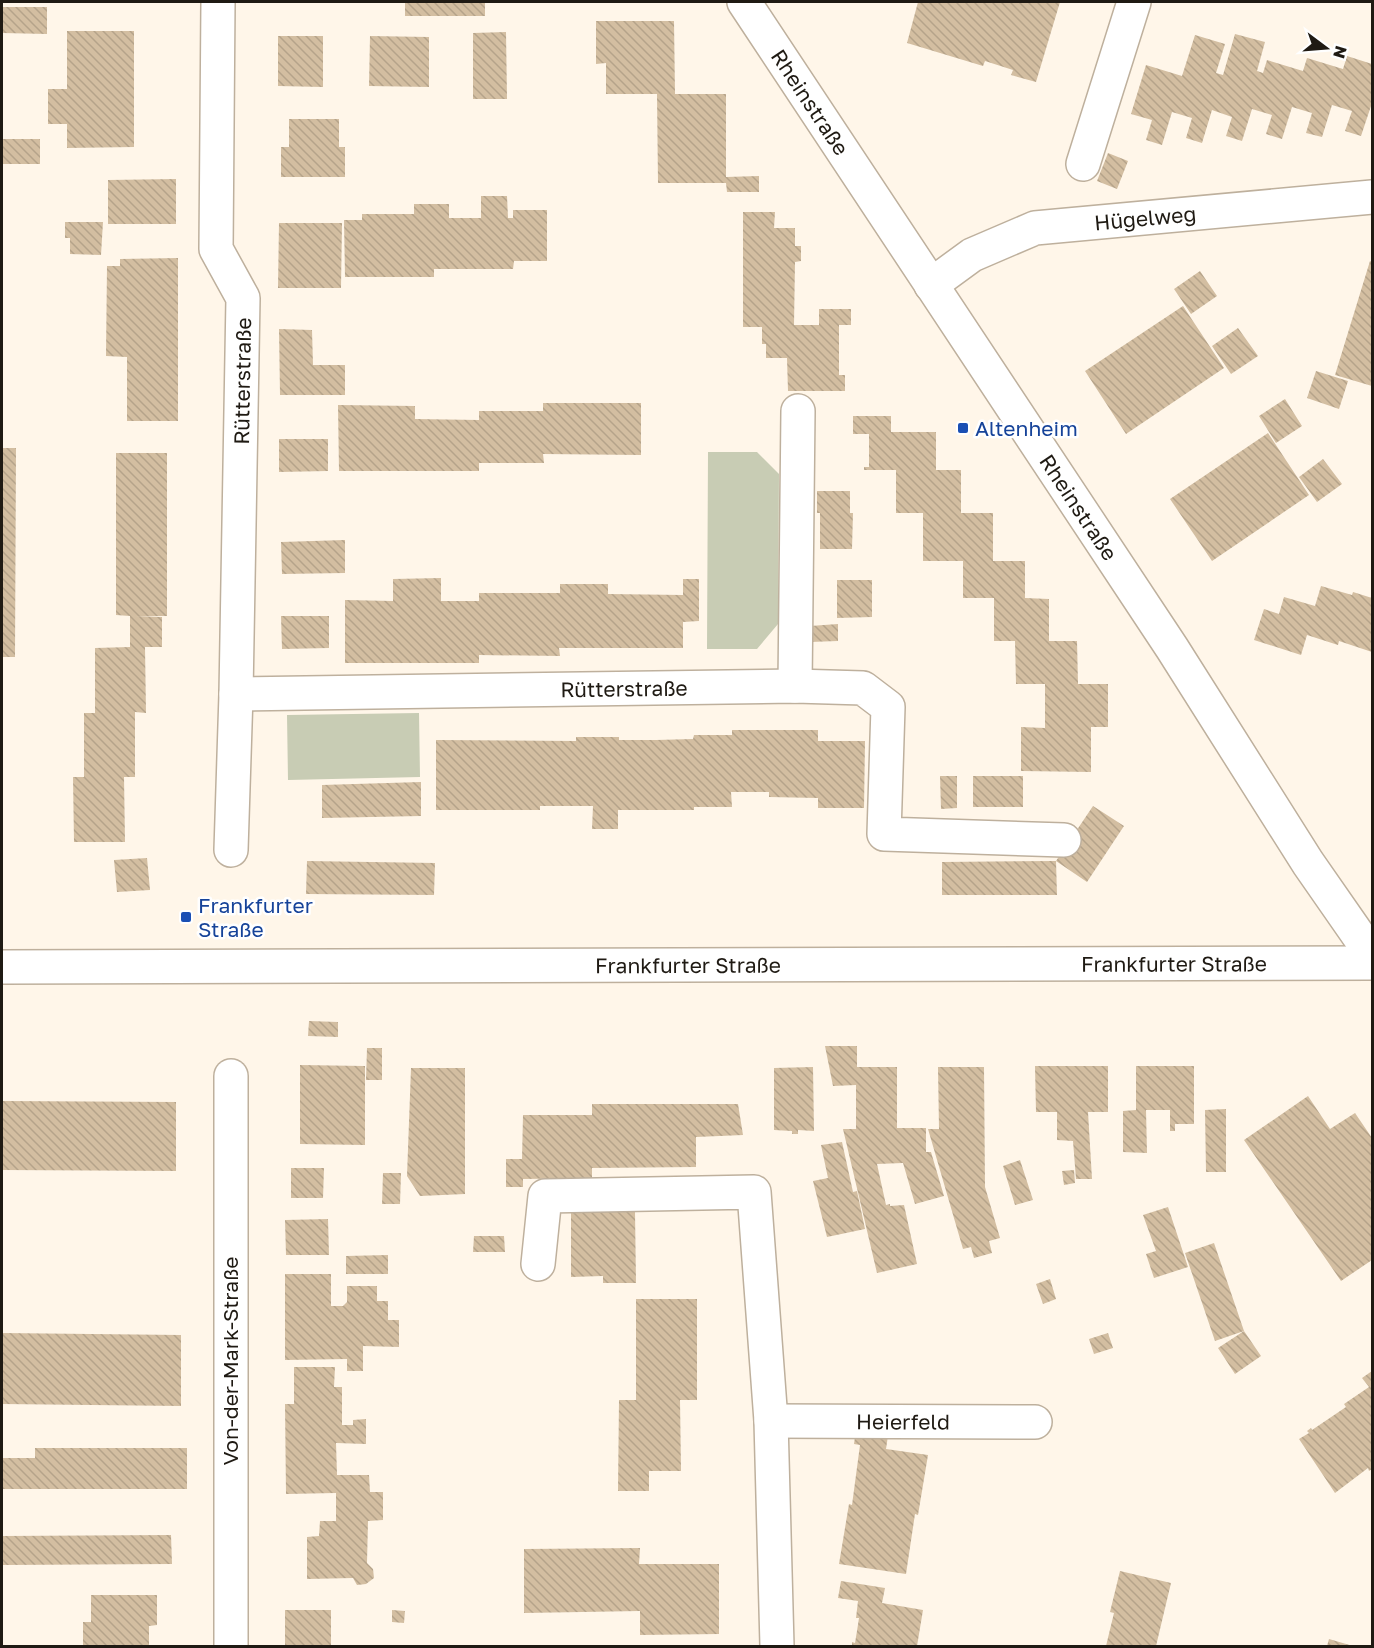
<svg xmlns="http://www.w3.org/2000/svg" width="1374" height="1648" font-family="'Golos Text',sans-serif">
  <defs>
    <pattern id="building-back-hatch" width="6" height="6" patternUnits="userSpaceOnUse" patternTransform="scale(1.5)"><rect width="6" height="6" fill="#d3bea1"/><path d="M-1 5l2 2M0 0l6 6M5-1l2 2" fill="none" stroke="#b5a38a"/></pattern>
  </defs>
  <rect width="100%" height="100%" fill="#fff6e9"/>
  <path fill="#c8ccb4" d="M708,452H757L779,474L778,624L757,649H707Z
    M419,713L420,777L288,780L287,715Z"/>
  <path fill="url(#building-back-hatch)" d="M405,2H485V16H405Z
    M918,2H1060L1036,82L1011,75L1013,70L985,61L983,66L907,43Z
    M2,7H47V34L2,33Z
    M596,21H674L675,94H726V177L759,176V192H727L726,183H658L657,94H606V63L596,64Z
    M67,31H134V147L67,148V124H48V89H67Z
    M506,32L507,99H473V33Z
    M1235,34L1265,42L1257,71L1263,73L1267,60L1303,71L1307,58L1343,69L1347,56L1372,64V103L1361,136L1345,131L1352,111L1332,105L1322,137L1306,133L1312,113L1292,107L1282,139L1266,134L1272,115L1252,109L1242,141L1226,136L1232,117L1212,110L1202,143L1186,138L1192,118L1172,112L1162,145L1146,140L1152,120L1131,114L1146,65L1182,76L1195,35L1225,44L1216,73L1223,75Z
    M278,36H323V87L278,86Z
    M370,36L429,37V87L369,86Z
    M289,119H339V147H345V177H281V147H289Z
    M2,139H40V164H2Z
    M1108,153L1128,161L1117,189L1097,181Z
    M176,179V224H108V180Z
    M481,196H507L508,218H513V210H547V261H514L513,269H434V277H345L344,220H362V214H414V204H449V218H481Z
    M743,212H775L774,228H795V246H801V261L795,262L794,325H819V309H851V325H839V375H845V391H788L787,358H766V344H762V327H743Z
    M65,222H103L101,255L70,254V238H65Z
    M279,223H342L341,288H278Z
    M178,258V421H127V357L106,356L107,266H120V259Z
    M1370,261L1372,262V386L1335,375Z
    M1200,271L1217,296L1191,314L1174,289Z
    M1183,306L1224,368L1126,434L1085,371Z
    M1238,328L1258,356L1231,374L1212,346Z
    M279,329L312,330L313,365H345V395H280Z
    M1316,371L1348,381L1339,409L1307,398Z
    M1285,399L1302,426L1276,443L1259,416Z
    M543,403H641V455L543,454L544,463H479V471H339L338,405L415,406V419L479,420V411H543Z
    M853,416H891V432H936V470H961V513H993V561H1025V598L1049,599V641H1077L1078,684H1108V727H1091V772L1021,771V727L1045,728V684H1016L1015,641H994V598H963V561H923V513H896V470H864V467H869V434H853Z
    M1268,433L1309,495L1212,561L1170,499Z
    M279,439H328V471L279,472Z
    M2,448H16L15,657H2Z
    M116,453H167V616H136L162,617V647H145L146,713L135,712V777H124L125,842H74L73,777H84V713H95V648L130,647V616L116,615Z
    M1323,459L1342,484L1317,502L1299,477Z
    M817,491H850V513H853L852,549H820V513H817Z
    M345,540V573L282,574L281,542Z
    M441,578V601H479V593H560V584H608V594L683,595V579H699V621L683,622V648H559L560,656L479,655V663H345V600L393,601V579Z
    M837,580H872V617L837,618Z
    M1321,586L1352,595L1353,592L1372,598V652L1339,641L1338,645L1307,635L1301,655L1254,640L1264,609L1279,614L1284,597L1315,606Z
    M281,616H329V648L282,649Z
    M838,624V641L810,642V626Z
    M732,730H818V741H865L864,808H818V798L769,797V792H731L732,807H694V810H618V829H592L593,806H540V810H436V740L576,741V737H619V740H656L693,739L694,735H732Z
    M940,776H957V808L941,809Z
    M973,776H1023V807H973Z
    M421,782V816L322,818V785Z
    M1093,806L1124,826L1087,882L1056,861L1057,895H942V862L1056,861Z
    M147,858L150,890L117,892L114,860Z
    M307,861L435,863L434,895L306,894Z
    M309,1021L338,1022V1037L308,1036Z
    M825,1046H857V1067H897V1128H926V1152H931L944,1196L915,1204L903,1163L877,1164L886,1205L890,1204V1206L904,1205L917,1264L877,1273L843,1129H856V1085L833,1086Z
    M367,1048H382V1080H366Z
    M300,1065L365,1066V1145L300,1144Z
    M1035,1066H1108V1112H1088L1092,1179H1076L1073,1141L1057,1140V1112H1036Z
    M1136,1066H1194V1124H1175V1131H1170V1110H1146L1147,1153L1123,1152V1111L1136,1110Z
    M813,1067L814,1131L798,1130V1134H792V1131L774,1130V1068Z
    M938,1067H984L985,1187L1000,1238L989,1241L992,1253L974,1258L971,1247L963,1249L928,1129H939Z
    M411,1068H465V1194L420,1196L407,1176Z
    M1308,1096L1330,1129L1355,1113L1372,1138V1260L1341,1281L1244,1140Z
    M2,1101L176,1102V1171L2,1170Z
    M592,1104H738L743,1135L696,1137V1167L592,1168V1178L523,1179V1187H506V1159H522L523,1115H592Z
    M1226,1109V1172H1206L1205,1110Z
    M842,1142L853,1192L857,1191L865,1229L827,1237L813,1181L828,1178L821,1145Z
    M1020,1160L1033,1200L1015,1205L1003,1166Z
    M291,1168H324L323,1198H291Z
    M1074,1170L1075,1183L1064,1185L1062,1171Z
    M383,1173H401L400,1204H382Z
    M1168,1207L1188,1267L1154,1278L1146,1254L1156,1251L1143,1215Z
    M571,1212H635L636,1283H603V1276L571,1277Z
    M328,1219L329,1255H286L285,1220Z
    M474,1236H504L505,1252H473Z
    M1214,1243L1244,1331L1215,1341L1185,1253Z
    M388,1255V1274H346V1256Z
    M285,1274H331V1306H343L347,1302V1286H377V1301H388V1320H399V1347L363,1346V1371H347V1359L285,1360Z
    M1050,1279L1056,1299L1043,1304L1036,1284Z
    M636,1299H697V1400H680L681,1471H649V1491H618L619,1400H636Z
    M1244,1331L1261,1356L1235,1374L1218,1348Z
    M2,1333L181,1335V1406L2,1404Z
    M1108,1333L1113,1348L1094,1354L1089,1339Z
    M294,1367H335L334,1387H342V1425H353V1420L366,1419V1444L336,1443L337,1475H369L370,1492H383V1520L368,1521L367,1563L373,1569L374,1578L366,1584L357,1585L353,1578L307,1579V1537L319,1536L320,1521H336V1493L286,1494L285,1404H294Z
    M1372,1371V1469L1369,1471L1368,1468L1335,1493L1299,1439L1309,1433L1307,1431L1311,1428L1312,1430L1346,1407L1344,1404L1369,1387L1362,1378Z
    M856,1429H889L886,1449L928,1455L918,1515L915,1514L906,1574L839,1564L849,1504L852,1505L860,1445L854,1444Z
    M35,1448H187V1489H2V1458H35Z
    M171,1535L172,1564L2,1565V1536Z
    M640,1548L639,1564H719V1634L640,1635V1611L524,1613V1549Z
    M1120,1571L1171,1583L1156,1646H1106L1114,1613L1110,1612Z
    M841,1581L885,1588L882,1603L923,1610L917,1646H852V1642L855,1643L857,1631L859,1618H856L858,1601L838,1598Z
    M91,1595H157V1625L149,1626V1646H83V1622H91Z
    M285,1610H331V1646H285Z
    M392,1610L405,1611L404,1623L392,1622Z
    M1329,1639L1353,1646H1327Z"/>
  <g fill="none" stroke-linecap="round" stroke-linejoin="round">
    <g stroke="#beb09d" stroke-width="36">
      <g id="minor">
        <path d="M218,2L216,249L243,298L236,694L231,850"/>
        <path id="s1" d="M744,2L1172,648L1308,863L1372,955"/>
        <path d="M1083,164L1134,2"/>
        <path id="s2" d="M931,285L972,255L1035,228L1372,197"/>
        <path d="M795,686L798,411"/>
        <path id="s3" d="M236,694L795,686L863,688L888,707L884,834L1064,840"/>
        <path d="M231,1076V1646"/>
        <path d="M538,1264L545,1196L754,1192L771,1421L777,1646"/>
        <path id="s4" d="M771,1421L1035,1422"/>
      </g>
    </g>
    <g stroke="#beb09d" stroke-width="36">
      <g id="major">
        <path id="s5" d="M2,967L1372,963"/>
      </g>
    </g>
    <use href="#minor" stroke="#fff" stroke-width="33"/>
    <use href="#major" stroke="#fff" stroke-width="33"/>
  </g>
  <g fill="#1a4fb4" stroke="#fff" stroke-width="2">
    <rect x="957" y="422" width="12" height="12" rx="3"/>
    <rect x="180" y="911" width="12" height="12" rx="3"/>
  </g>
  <g text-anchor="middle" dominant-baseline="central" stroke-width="5" stroke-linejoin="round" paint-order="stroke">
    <g font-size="21" fill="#1f1a13" stroke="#fff">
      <text stroke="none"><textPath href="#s1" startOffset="120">Rheinstraße</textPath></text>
      <text stroke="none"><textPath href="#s2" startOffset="230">Hügelweg</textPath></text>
      <text transform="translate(242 381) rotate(-89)">Rütterstraße</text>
      <text stroke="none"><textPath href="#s1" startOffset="606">Rheinstraße</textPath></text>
      <text stroke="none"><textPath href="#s3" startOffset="388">Rütterstraße</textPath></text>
      <text stroke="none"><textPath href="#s5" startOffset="1172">Frankfurter Straße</textPath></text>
      <text stroke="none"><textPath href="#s5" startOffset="686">Frankfurter Straße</textPath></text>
      <text transform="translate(230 1361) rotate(-90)">Von-der-Mark-Straße</text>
      <text stroke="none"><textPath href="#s4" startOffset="132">Heierfeld</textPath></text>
    </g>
    <g font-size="21" fill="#164399" stroke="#fff" text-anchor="start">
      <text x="975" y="428">Altenheim</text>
      <text x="198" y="905">Frankfurter<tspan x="198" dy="24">Straße</tspan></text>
    </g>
  </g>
  <rect width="1374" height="1648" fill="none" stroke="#1f1a13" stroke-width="6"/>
  <g transform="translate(1326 48) rotate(106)" stroke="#ffffff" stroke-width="4.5" paint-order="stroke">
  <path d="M0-4.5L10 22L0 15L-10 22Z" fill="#1f1a13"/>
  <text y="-9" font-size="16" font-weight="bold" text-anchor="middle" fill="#1f1a13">N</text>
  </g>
</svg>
